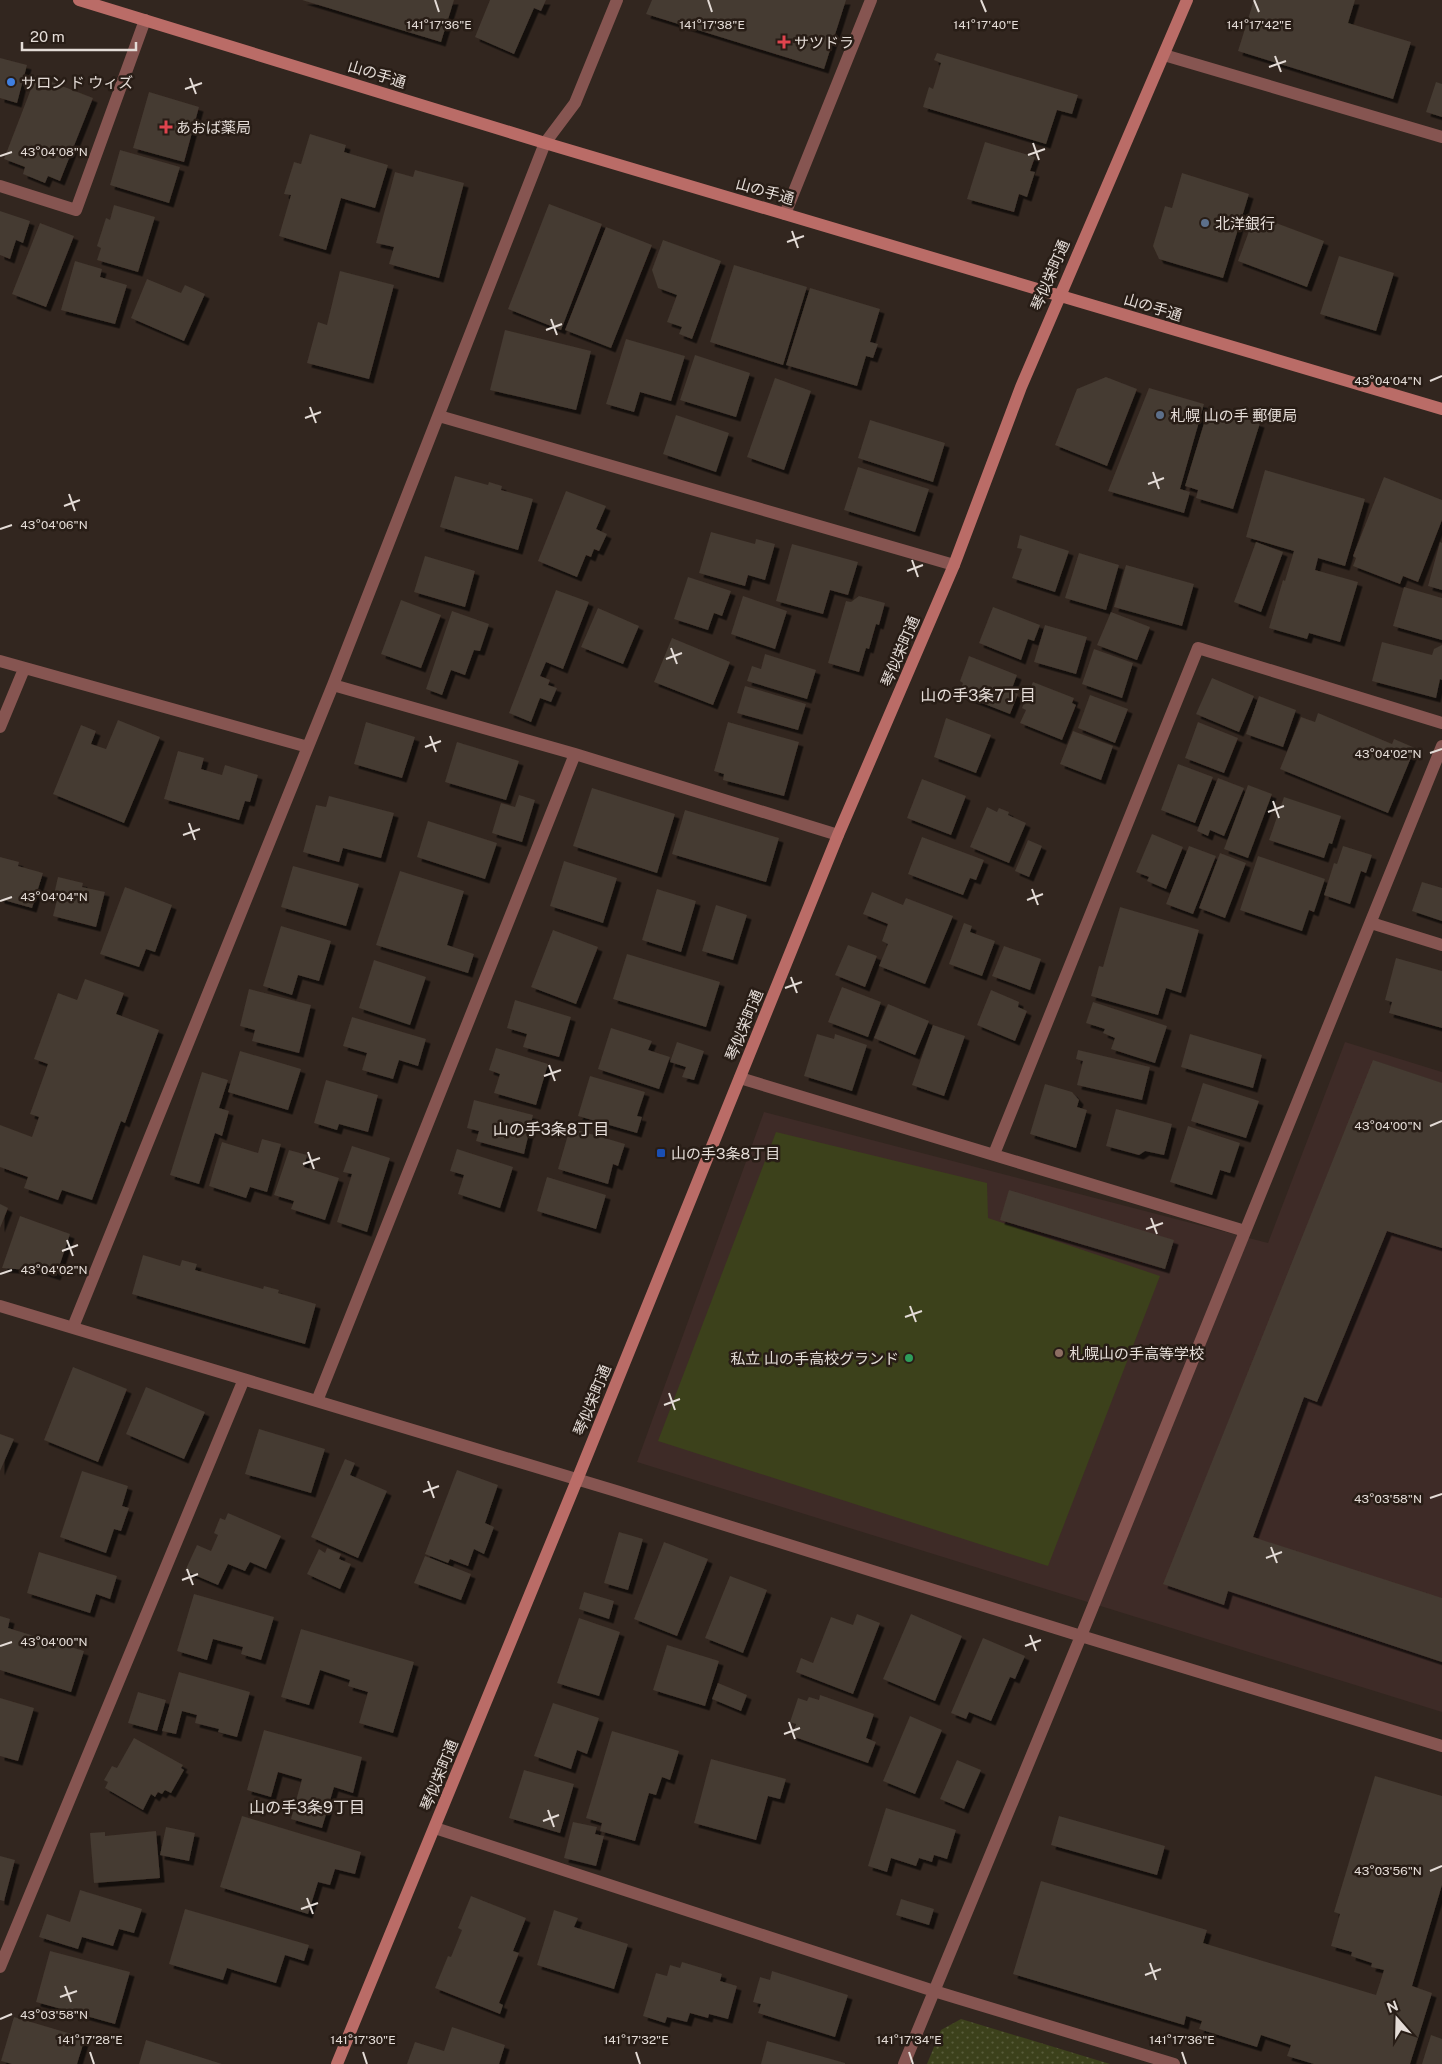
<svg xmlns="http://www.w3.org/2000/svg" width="1442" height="2064" font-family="'Public Sans','Noto Sans JP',sans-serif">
  <defs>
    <pattern id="park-dots" width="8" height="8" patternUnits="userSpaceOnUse" patternTransform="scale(1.25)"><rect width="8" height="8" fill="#3c411b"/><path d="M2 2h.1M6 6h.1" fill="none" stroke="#585c3b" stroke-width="1.8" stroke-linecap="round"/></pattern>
    <filter id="shadow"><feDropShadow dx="4.5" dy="4.5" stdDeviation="0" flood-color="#0009"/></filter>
  </defs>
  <rect width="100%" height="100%" fill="#32261f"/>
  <path fill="#3e2b27" d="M1345,1042L1442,1072V1712L637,1462L764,1112L1268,1243Z"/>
  <path fill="#3c411b" d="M776,1132L987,1183L988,1218L1160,1276L1048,1566L658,1441Z"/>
  <path fill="url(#park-dots)" d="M961,2019L1110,2064H927L941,2030Z"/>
  <path fill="#453a31" filter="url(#shadow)" d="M302,0H454L441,42Z
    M490,0H546L541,11L534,8L514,54L475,37Z
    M652,0H846L824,69L646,14Z
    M1254,0H1355L1348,23L1411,42L1393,99L1238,51Z
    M937,53L1078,95L1072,114L1057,110L1046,144L923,107L929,87L933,89L941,63L934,60Z
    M0,58L27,65L17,103L0,98Z
    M36,76L93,98L60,181L48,176L45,183L23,174L25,167L4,159Z
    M1436,82L1442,84V117L1426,112Z
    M149,92L199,107L184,162L133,148Z
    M310,134L346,145L344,152L388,165L375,208L341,198L326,250L279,236L291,195L284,194L294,162L301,164Z
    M985,142L1035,157L1030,171L1035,172L1027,197L1019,194L1014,212L967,199Z
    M120,150L180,167L169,203L110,185Z
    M415,170L464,183L439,278L389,264L394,247L376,243L395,172L413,177Z
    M1182,173L1249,194L1223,278L1159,259L1153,246L1165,206L1172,208Z
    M549,204L602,224L561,330L508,309Z
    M114,205L155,217L138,272L97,260L101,248L97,246L106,218L110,220Z
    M0,211L30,221L23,243L16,240L10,259L0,255Z
    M1255,215L1324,241L1307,287L1238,261Z
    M40,223L74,236L46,307L12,294Z
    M606,227L652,245L611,348L565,330Z
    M663,240L721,261L692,339L679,334L682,327L667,322L677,295L658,288L652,270Z
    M1339,256L1394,273L1376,331L1320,314Z
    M75,261L102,269L100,277L127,285L115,324L61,310Z
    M734,265L807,287L783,365L710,342Z
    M340,271L394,285L369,379L307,363L318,322L327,325Z
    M147,279L181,293L185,285L205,294L184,341L131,318Z
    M810,288L880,309L870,342L878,344L873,358L866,356L857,386L786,365Z
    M505,330L591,351L576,410L490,390Z
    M626,339L685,356L671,401L640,392L634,412L606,404Z
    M695,355L750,373L736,417L680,400Z
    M1106,377L1137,389L1107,466L1055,445L1077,389Z
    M775,378L811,391L784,470L747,457Z
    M1149,388L1204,404L1180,489L1190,492L1184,513L1108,491Z
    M1209,407L1260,423L1233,509L1196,498L1198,490L1185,486Z
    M676,415L729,433L716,472L663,454Z
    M870,420L945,443L933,482L858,458Z
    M858,467L929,489L915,532L844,510Z
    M1265,470L1365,499L1345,566L1318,558L1315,570L1358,582L1340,642L1309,633L1307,639L1269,628L1283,580L1285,581L1294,551L1246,537Z
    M455,476L488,485L489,482L502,486L501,490L533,499L518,550L440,527Z
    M1384,477L1442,500V520L1418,582L1403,576L1400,584L1353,566L1356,558L1353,556Z
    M566,491L606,506L596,529L607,534L599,551L594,549L591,557L586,555L577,577L538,561Z
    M711,532L755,544L756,539L775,544L765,580L748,575L745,586L699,573Z
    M1020,535L1069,551L1055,592L1012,578L1022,549L1017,548Z
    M1256,542L1283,552L1261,612L1234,602Z
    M1440,542L1442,543V590L1428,586Z
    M792,544L858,562L848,595L830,590L823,614L776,601Z
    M1079,553L1119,565L1106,610L1065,598Z
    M425,556L475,571L465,607L414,592Z
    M1126,565L1194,584L1182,626L1114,607Z
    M688,577L731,591L722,616L714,613L708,630L674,619Z
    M1404,587L1442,598V640L1393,626Z
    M556,590L589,602L563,669L546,662L540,676L550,680L548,685L557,688L551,702L540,698L531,722L509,713Z
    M743,596L787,611L775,649L731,634Z
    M859,596L885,603L879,625L876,624L869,649L866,648L859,672L828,663L846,601L851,602Z
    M401,600L441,615L421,668L381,654Z
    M993,607L1040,625L1034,641L1028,639L1021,660L979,643Z
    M598,608L639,626L623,664L581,647Z
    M452,611L489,624L480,651L474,650L465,675L451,670L442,695L426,689Z
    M1111,612L1150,627L1137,660L1097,645Z
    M1045,625L1087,637L1076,674L1034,662Z
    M672,638L730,662L713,705L654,682Z
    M1382,642L1432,655L1434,649L1442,645V680L1440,679L1436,698L1372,681Z
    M1094,649L1133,663L1122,698L1082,684Z
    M765,654L816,670L807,699L747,681L752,666L761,669Z
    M969,656L1017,675L1011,691L1018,694L1010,714L959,694L963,683L960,681Z
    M1212,678L1254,696L1239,732L1196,714Z
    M1033,682L1074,698L1072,703L1076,705L1062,740L1020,723L1026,710L1022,708Z
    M745,686L806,704L798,730L737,713Z
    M1090,695L1128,709L1115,743L1078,728Z
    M1259,696L1296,710L1283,747L1246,734Z
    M1318,713L1392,744L1394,739L1415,748L1388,813L1280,769L1301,717L1315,722Z
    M946,718L991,735L976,773L934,757Z
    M118,720L160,737L124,823L53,794L81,725L96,731L91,744L106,749Z
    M366,722L415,737L402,778L354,764Z
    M728,722L799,742L784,796L723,780L724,774L714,771Z
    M1198,722L1238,738L1224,773L1185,758Z
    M1073,731L1113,746L1101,780L1060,764Z
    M457,742L519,761L506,800L445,782Z
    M178,751L204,758L201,769L222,775L225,765L258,775L250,802L245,801L239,820L164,799Z
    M1178,764L1213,777L1195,823L1161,810Z
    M1218,778L1244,788L1224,836L1210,830L1208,836L1197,831Z
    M922,779L966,796L951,835L907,818Z
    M1248,785L1272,794L1248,858L1224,849Z
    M592,788L675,814L657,873L573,846Z
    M519,795L535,800L522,842L492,833L501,803L515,807Z
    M329,796L394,813L381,858L343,848L339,862L303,852L316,805L326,807Z
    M1284,797L1341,816L1332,844L1329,843L1324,858L1269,840Z
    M987,807L997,812L999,808L1009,812L1008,815L1026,823L1009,863L970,847Z
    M685,810L779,838L766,882L672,854Z
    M428,821L497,843L485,879L417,857Z
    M1152,834L1183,847L1166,889L1147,881L1149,877L1136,872Z
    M922,837L984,860L976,880L970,878L963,895L908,874Z
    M1028,840L1042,846L1029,877L1015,871Z
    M1189,846L1216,856L1193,914L1166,904Z
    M1343,846L1372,855L1366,873L1361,871L1350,904L1324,895L1334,863L1337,864Z
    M1220,853L1246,863L1225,918L1199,908Z
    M1258,856L1325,879L1314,912L1309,910L1302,931L1240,910Z
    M0,857L19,862L18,866L43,873L32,908L0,899Z
    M564,861L617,878L603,923L550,906Z
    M293,866L359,884L346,926L281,907Z
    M400,871L464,891L447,945L474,954L468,973L376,945Z
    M58,877L83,883L82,887L105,892L96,927L53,916L57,900L53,899Z
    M1422,882L1442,888V921L1412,911Z
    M125,887L172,905L155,952L146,949L139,967L100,954Z
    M657,889L696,901L681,952L642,940Z
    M872,892L903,905L906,898L953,916L925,984L879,966L888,944L882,941L888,924L863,914Z
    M716,905L747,915L733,960L702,951Z
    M1120,907L1199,930L1181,993L1166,988L1158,1015L1091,996L1099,966L1103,967Z
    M964,923L972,926L970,932L995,941L982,976L949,964Z
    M281,926L331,941L319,981L298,975L292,995L263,986Z
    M553,930L598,947L576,1004L531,987Z
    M848,945L877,956L865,987L835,975Z
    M1004,946L1041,959L1030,990L992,976Z
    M627,954L720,982L706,1027L613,999Z
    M1396,958L1442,971V1028L1389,1013L1392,1002L1385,1000Z
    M374,960L426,977L410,1025L359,1008Z
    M85,979L124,993L116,1014L159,1030L125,1123L121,1121L92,1200L62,1190L58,1200L24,1188L28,1177L0,1167V1125L32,1137L39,1117L30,1114L48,1064L34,1059L58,993L77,1000Z
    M842,987L881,1002L868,1037L828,1022Z
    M249,989L311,1005L299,1053L252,1041L255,1030L240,1026Z
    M991,990L1019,1002L1018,1007L1027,1011L1015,1041L977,1025Z
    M515,1000L571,1017L559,1057L523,1047L527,1034L507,1028Z
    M1093,1002L1167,1026L1155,1063L1111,1049L1115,1038L1103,1033L1105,1029L1086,1023Z
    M888,1004L929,1021L915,1055L874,1038Z
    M352,1017L426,1039L418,1066L399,1060L393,1079L362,1070L367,1053L343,1046Z
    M933,1025L965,1036L944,1096L912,1085Z
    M611,1028L652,1041L648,1050L670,1057L659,1089L598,1069Z
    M817,1034L834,1039L835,1034L867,1045L852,1091L804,1076Z
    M1190,1034L1262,1055L1253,1088L1181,1067Z
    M677,1042L704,1051L694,1080L682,1077L686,1067L670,1062Z
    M496,1048L548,1064L536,1105L494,1093L500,1074L489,1070Z
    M1078,1050L1150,1067L1142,1100L1077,1085L1083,1061L1076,1059Z
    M240,1051L301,1069L288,1110L228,1092Z
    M1373,1060L1442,1083V1248L1387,1231L1317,1402L1304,1397L1253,1537L1442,1598V1662L1228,1591L1224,1605L1163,1584Z
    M202,1072L228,1080L219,1108L229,1111L222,1136L215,1133L199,1184L170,1175Z
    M590,1076L645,1092L637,1116L642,1117L637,1133L578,1116Z
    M326,1080L378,1095L368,1132L339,1124L337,1130L314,1123Z
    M1203,1083L1259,1101L1246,1138L1191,1121Z
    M1045,1084L1072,1092L1079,1100L1077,1107L1087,1110L1076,1148L1030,1134Z
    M474,1100L533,1115L524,1154L476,1141L479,1131L467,1128Z
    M1116,1109L1172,1124L1164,1155L1145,1151L1139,1155L1106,1146Z
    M1188,1126L1240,1143L1230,1173L1220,1170L1212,1195L1170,1182Z
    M570,1128L625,1144L618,1166L613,1164L608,1184L558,1169Z
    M262,1139L281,1144L267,1192L250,1187L246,1198L209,1186L222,1142L258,1153Z
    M352,1146L390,1158L367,1232L337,1222L352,1174L343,1172Z
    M457,1149L513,1167L500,1208L458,1194L464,1175L450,1171Z
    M289,1150L307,1155L304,1167L339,1178L325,1220L291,1209L294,1201L274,1195Z
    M547,1177L606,1195L596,1229L537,1211Z
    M1009,1190L1174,1240L1165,1269L1000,1220Z
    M0,1204L8,1208L0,1228Z
    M20,1216L70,1234L56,1276L41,1271L2,1268Z
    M143,1255L180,1266L182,1260L197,1264L195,1270L263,1289L264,1286L279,1290L278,1293L316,1304L305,1344L132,1294Z
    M73,1367L127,1389L98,1462L44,1440Z
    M146,1387L205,1412L184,1459L126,1434Z
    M259,1429L325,1449L311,1493L245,1474Z
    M0,1434L14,1439L0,1471Z
    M345,1459L355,1463L350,1475L387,1491L358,1558L311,1537Z
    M457,1470L498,1485L485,1523L494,1527L484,1554L474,1549L468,1566L450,1559L448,1563L425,1554Z
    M82,1471L128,1486L122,1506L129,1508L121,1531L114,1529L106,1553L60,1537Z
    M228,1513L281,1536L266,1569L250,1562L245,1571L228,1564L218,1585L185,1571L197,1545L211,1551L218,1535L214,1533L220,1518L225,1520Z
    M619,1532L643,1539L628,1590L604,1583Z
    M664,1542L708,1559L677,1636L634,1619Z
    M327,1548L341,1554L339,1559L351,1564L340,1589L307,1574L319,1549L325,1553Z
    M39,1552L117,1576L110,1599L96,1594L90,1613L27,1593Z
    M425,1556L471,1574L461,1600L414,1583Z
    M730,1576L767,1590L743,1653L705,1638Z
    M584,1592L614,1601L609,1619L579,1609Z
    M194,1594L274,1617L261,1660L241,1654L243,1647L213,1639L207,1660L177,1651Z
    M857,1614L880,1623L853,1694L796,1672L801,1658L813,1663L831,1617L853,1625Z
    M911,1614L962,1636L935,1701L883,1679Z
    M0,1616L10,1619L8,1628L84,1651L71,1692L0,1670Z
    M579,1618L620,1632L599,1696L557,1683Z
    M301,1629L414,1662L393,1733L359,1723L368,1692L348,1686L350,1680L320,1670L309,1705L281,1697Z
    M983,1638L1025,1656L1015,1679L1010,1677L991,1721L969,1712L966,1719L951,1713Z
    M667,1645L719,1661L705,1706L653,1690Z
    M179,1672L250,1692L237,1737L218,1732L219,1729L195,1723L197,1715L182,1711L176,1734L162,1731Z
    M718,1683L747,1695L741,1711L712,1699Z
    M138,1692L166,1700L157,1731L128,1723Z
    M820,1695L874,1714L866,1738L876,1742L868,1763L792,1736L796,1724L790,1722L798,1698L807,1701L809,1697L819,1700Z
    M0,1698L34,1708L18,1761L0,1756Z
    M553,1703L599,1718L587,1754L577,1750L571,1769L534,1756Z
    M910,1716L942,1730L915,1794L883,1781Z
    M264,1730L362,1757L353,1793L334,1787L322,1828L291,1819L302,1779L278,1772L271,1797L247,1790Z
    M612,1731L679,1751L670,1780L662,1777L656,1795L649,1793L635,1841L600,1831L602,1823L586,1818Z
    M134,1738L183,1765L181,1768L184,1770L171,1793L165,1790L162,1794L158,1792L155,1797L151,1794L143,1810L105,1788L108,1782L104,1780L112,1766L117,1768Z
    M711,1759L786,1779L780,1799L768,1796L756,1840L694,1823Z
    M957,1760L981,1770L964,1809L940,1799Z
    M524,1770L574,1784L560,1833L509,1818Z
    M1375,1776L1442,1796V1885L1412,1986L1432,1993L1410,2064H1314L1287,2056L1291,2045L1261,2035L1257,2047L1199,2029L1202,2021L1186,2016L1184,2025L1013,1974L1041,1881L1207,1930L1203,1943L1376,1995L1384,1970L1371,1967L1372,1963L1351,1956L1352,1952L1331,1946L1340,1914L1334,1912Z
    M886,1808L956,1830L947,1859L934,1855L932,1862L919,1858L916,1866L891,1858L887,1872L868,1866Z
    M242,1816L361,1852L355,1874L335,1869L330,1885L318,1882L308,1914L220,1887Z
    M1059,1816L1165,1846L1157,1875L1051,1845Z
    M573,1822L597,1827L595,1834L604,1836L596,1866L564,1858Z
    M166,1827L195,1833L189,1861L160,1855Z
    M156,1831L160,1878L94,1883L90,1833L105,1832V1836Z
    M0,1856L15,1860L4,1901L0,1900Z
    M80,1890L142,1909L134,1933L119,1929L113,1946L82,1937L78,1949L39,1937L47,1914L70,1922Z
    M471,1896L526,1918L513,1951L519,1953L499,2003L503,2005L500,2014L435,1988L448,1956L451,1957L462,1930L458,1928Z
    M901,1899L934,1909L929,1925L896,1915Z
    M185,1909L309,1945L304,1961L285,1955L276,1983L227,1968L223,1980L169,1964Z
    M554,1910L578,1918L574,1927L628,1944L614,1989L537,1965Z
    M50,1951L130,1972L115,2024L36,2002Z
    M682,1962L722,1974L720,1981L737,1986L728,2019L709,2014L708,2018L690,2013L687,2022L667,2017L665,2023L643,2016L656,1973L667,1976L670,1965L680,1968Z
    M772,1971L848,1995L835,2037L758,2013L761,2004L753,2002L760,1977L770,1980Z
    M14,2017L85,2038L77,2064H12L1,2061Z
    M452,2027L505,2045L499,2064H407L415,2042L444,2051Z
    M1431,2035L1442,2039V2064H1422Z
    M146,2040L222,2064H139Z
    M767,2041L845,2063V2064H761Z"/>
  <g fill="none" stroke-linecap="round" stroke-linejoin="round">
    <path stroke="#865551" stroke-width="12" d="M785,214L871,0"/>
    <path stroke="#865551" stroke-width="12" d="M1164,55L1442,137
      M0,186L76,210L145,20
      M439,416L954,565
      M0,661L308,747
      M333,685L575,754L838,835
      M0,727L24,669
      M1371,923L1442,945
      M740,1078L1245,1231
      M994,1154L1198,648L1442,723
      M0,1306L616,1491L1081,1636L1442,1746
      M73,1327L333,685L545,143L575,103L617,0
      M317,1401L575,754
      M435,1828L934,1991L1174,2064
      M0,1967L244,1379
      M904,2064L1081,1636L1442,746"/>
    <path stroke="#ba6c67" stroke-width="12" d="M79,0L545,143L1442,409
      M337,2064L577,1480L838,835L954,565L1021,387L1187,0"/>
  </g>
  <path fill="none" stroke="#e4dcd7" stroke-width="2" d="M435,0L439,12M708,0L712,12M981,0L986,12M1254,0L1259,12M1275,56L1281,72M1269,67L1286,61M190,78L196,94M185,89L202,83M1033,143L1039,160M1028,155L1045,149M0,156L12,152M792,231L798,248M787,242L804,236M551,319L557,335M546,330L562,324M1430,381L1442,376M310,407L316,423M305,418L321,412M1153,472L1159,489M1148,484L1164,478M69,494L75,511M64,506L80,500M0,529L12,525M912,560L918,577M907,571L923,565M671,648L677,664M666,659L682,653M430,736L436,752M425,747L441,741M1430,753L1442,749M1273,801L1279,818M1268,812L1284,806M189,823L195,840M183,835L200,829M1032,889L1038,905M1027,900L1043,894M0,901L12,897M791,977L797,993M785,988L802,982M549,1065L555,1081M544,1076L561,1070M1430,1126L1442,1121M308,1152L314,1169M303,1164L320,1158M1151,1218L1157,1234M1146,1229L1163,1223M67,1240L73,1256M62,1251L78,1245M0,1274L12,1270M910,1306L916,1322M905,1317L922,1311M669,1393L675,1410M664,1405L680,1399M428,1481L434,1498M423,1492L439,1486M1430,1498L1442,1494M1271,1547L1277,1563M1266,1558L1282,1552M187,1569L193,1585M182,1580L198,1574M1030,1635L1036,1651M0,1646L12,1642M1025,1646L1041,1640M789,1722L795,1739M784,1734L800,1728M548,1810L554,1827M543,1821L559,1815M1430,1871L1442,1866M307,1898L313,1914M301,1909L318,1903M1150,1963L1156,1980M1145,1975L1161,1969M65,1986L71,2002M60,1997L77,1991M0,2019L12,2014M90,2052L94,2064M363,2052L367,2064M636,2052L640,2064M909,2052L913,2064M1182,2052L1186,2064"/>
  <g fill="#e0444e" stroke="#281d16" stroke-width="2">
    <path d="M781.5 34.5h5v5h5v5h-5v5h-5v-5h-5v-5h5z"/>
    <path d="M163.5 119.5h5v5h5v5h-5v5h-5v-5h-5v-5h5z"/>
  </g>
  <circle fill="#3f7fe0" stroke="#281d16" stroke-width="2" cx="11" cy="82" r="5"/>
  <g fill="#5c6f8a" stroke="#281d16" stroke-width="2">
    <circle cx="1205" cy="223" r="5"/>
    <circle cx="1160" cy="415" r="5"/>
  </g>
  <rect fill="#1a4fb4" stroke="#281d16" stroke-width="2" x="656" y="1148" width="10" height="10" rx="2.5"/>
  <circle fill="#8d6e63" stroke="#281d16" stroke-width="2" cx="1059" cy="1353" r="5"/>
  <circle fill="#2e9e5b" stroke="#281d16" stroke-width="2" cx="909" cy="1358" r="5"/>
  <g text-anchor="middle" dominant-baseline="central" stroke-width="5" stroke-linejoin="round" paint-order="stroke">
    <g font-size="15" fill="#e4dcd7" stroke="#281d16" text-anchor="start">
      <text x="794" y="42">サツドラ</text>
      <text x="21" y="82">サロン ド ウィズ</text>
      <text x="176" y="127">あおば薬局</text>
      <text x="1215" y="223">北洋銀行</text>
      <text x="1170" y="415">札幌 山の手 郵便局</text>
      <text x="671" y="1153">山の手3条8丁目</text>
      <text x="1069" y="1353">札幌山の手高等学校</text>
      <text x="899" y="1358" text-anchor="end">私立 山の手高校グランド</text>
    </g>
    <g font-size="15" fill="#e4dcd7" stroke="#281d16">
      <text transform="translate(377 74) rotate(17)">山の手通</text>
      <text transform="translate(765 191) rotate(16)">山の手通</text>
      <text transform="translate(1050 275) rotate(-67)">琴似栄町通</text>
      <text transform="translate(1153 307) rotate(17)">山の手通</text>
      <text transform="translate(900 651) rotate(-67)">琴似栄町通</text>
      <text transform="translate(744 1025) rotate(-68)">琴似栄町通</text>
      <text transform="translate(592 1400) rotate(-68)">琴似栄町通</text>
      <text transform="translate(439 1775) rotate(-68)">琴似栄町通</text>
    </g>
    <g font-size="16" fill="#e4dcd7" stroke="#281d16">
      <text x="978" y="695">山の手3条7丁目</text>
      <text x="551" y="1129">山の手3条8丁目</text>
      <text x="307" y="1807">山の手3条9丁目</text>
    </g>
  </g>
  <g font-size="12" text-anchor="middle" fill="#e4dcd7" stroke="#281d16" stroke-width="5" stroke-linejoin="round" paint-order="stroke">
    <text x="986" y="29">141°17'40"E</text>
    <text x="439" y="29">141°17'36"E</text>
    <text x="712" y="29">141°17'38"E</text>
    <text x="1259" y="29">141°17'42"E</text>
    <text x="54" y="156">43°04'08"N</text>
    <text x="1388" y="385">43°04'04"N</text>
    <text x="54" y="529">43°04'06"N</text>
    <text x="1388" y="758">43°04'02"N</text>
    <text x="54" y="901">43°04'04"N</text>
    <text x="1388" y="1130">43°04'00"N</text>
    <text x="54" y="1274">43°04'02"N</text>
    <text x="1388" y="1503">43°03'58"N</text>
    <text x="54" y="1646">43°04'00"N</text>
    <text x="1388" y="1875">43°03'56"N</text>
    <text x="54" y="2019">43°03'58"N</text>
    <text x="90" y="2044">141°17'28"E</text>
    <text x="363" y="2044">141°17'30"E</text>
    <text x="636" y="2044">141°17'32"E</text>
    <text x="909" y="2044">141°17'34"E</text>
    <text x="1182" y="2044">141°17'36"E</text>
  </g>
  <g transform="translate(1397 2019) rotate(340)" stroke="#281d16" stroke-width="4" paint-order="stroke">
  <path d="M0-4L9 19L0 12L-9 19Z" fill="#e4dcd7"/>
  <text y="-8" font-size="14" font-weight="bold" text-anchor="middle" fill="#e4dcd7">N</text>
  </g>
  <path d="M22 42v8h114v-8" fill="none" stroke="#e4dcd7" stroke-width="2.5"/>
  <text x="30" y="42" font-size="15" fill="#e4dcd7" stroke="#281d16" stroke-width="4" paint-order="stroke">20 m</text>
</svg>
